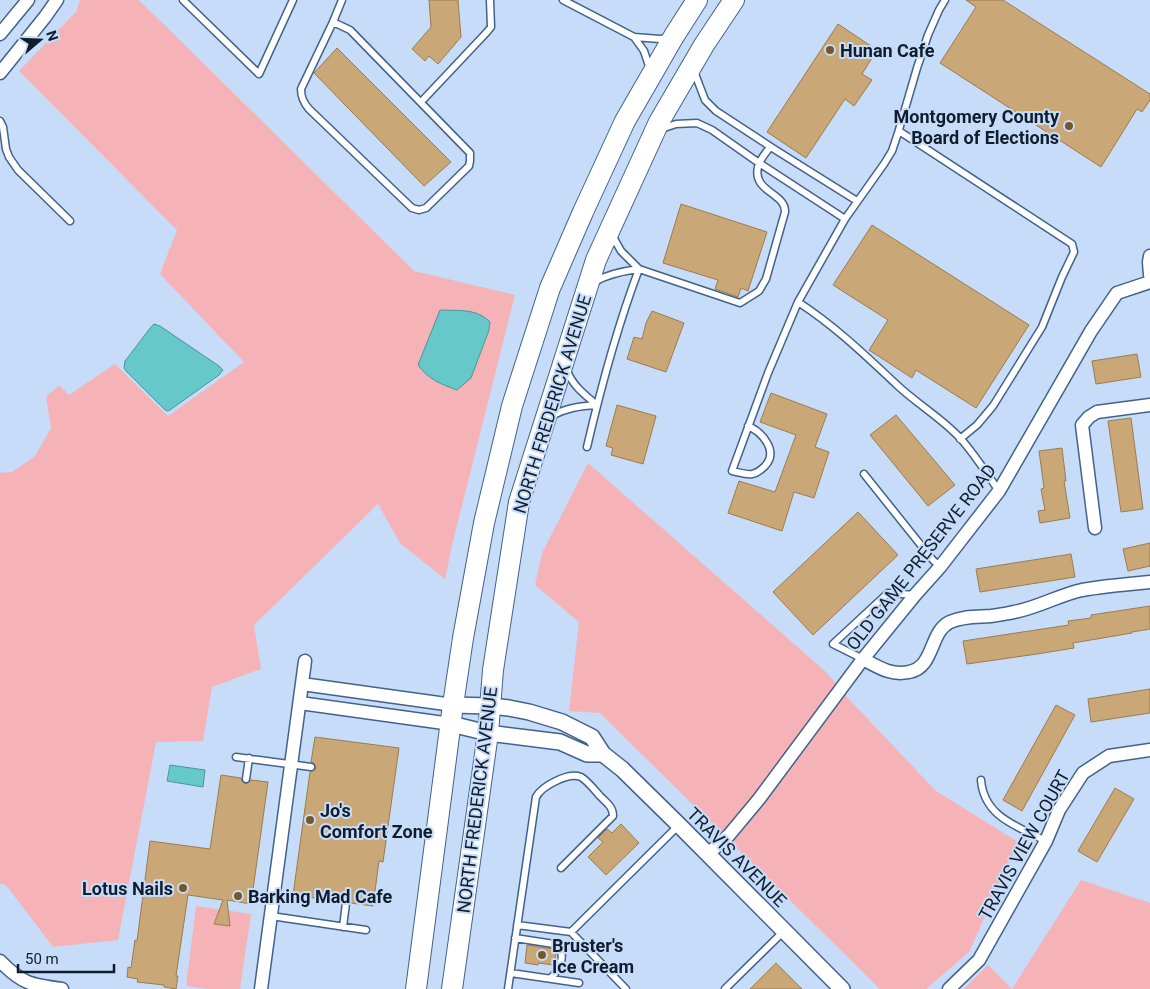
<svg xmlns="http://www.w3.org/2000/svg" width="1150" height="989" font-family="Roboto,sans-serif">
  <rect width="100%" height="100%" fill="#c6dcf8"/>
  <path fill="#f5b3b7" d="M80,0H139L414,271L515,295L453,541L445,579L400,543L378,504L254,625L261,669L212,687L203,741L156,742L118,940L53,947L6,885L0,884V473L12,472L35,456L51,428L46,397L59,385L69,395L115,364L168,416L244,362L160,274L177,230L19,71L76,12Z
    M588,463L826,672L846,696L936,791L1018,842L969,952L926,989H880L600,713L569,711L579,622L535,585L542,553Z
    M1081,880L1150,903V989H1012Z
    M196,906L251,914L240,989H208L186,986Z
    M988,965L1012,989H964Z"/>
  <path fill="#66c8c8" stroke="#4c959a" d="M440,310C459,311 476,308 490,322L489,330L471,378L457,390C441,384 429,380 418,365Z
    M154,324L160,326L219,366L223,370L219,375L170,410L168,411L165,410L127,372L124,368L125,361L151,327Z
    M170,765L205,770L203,787L167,781Z"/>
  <path fill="#caa777" stroke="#9d7b4d" d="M429,0H458L461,37L438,64L429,56L425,61L412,49L431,27Z
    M966,0H1003L1150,94V100L1142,112L1137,109L1101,167L940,63L976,7Z
    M838,24L877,50L862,74L872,80L854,106L845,99L806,158L767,132Z
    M337,48L451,162L424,186L314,73Z
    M681,204L767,232L748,291L741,288L738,297L715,289L718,280L663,263Z
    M872,225L1029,325L976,408L916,370L912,378L869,350L888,320L833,285Z
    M652,311L684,323L666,372L627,359L634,337L642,339L646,323Z
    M1137,354L1141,377L1096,384L1092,361Z
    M771,393L827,414L815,447L829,452L814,498L794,492L782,531L728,513L739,481L775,492L796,435L760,422Z
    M617,405L656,416L643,464L611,455L613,448L606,446Z
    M896,415L955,485L928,506L870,435Z
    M1131,418L1143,509L1121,512L1108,421Z
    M1062,448L1066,481H1064L1070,518L1040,523L1038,511L1045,510L1041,489L1044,488L1039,451Z
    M858,512L898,555L813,635L773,592Z
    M1150,543V566L1128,571L1123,549Z
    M1071,554L1075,577L980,592L976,569Z
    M1150,606V629L1132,632V633L1073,643L1074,648L1037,654L967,664L963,641L1069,625L1068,621L1091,618V615Z
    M1150,689V713L1091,722L1088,699Z
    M1056,705L1075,715L1022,811L1003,800Z
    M315,737L399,748L383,862L379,861L373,906L351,903L350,901L347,898L344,899L341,902L293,895L310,772L315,770L316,767L314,763L311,762Z
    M221,775L241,778L242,781L245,784L248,783L251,780L268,782L251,904L227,900L230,926L214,924L223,900L188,895L176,976H178L176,989L164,987V985L137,982L138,979L127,977L128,967L131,968L135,940L137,941L150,841L210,849Z
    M1115,788L1134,799L1097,862L1078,851Z
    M621,824L639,843L606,875L588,857L603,842L598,838L607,829L612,833Z
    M527,945L553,949L556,953L554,965L538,963V965L525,963Z
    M776,963L802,989H750Z"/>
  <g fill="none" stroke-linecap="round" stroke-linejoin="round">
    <g stroke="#42628b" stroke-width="9">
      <path id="service" d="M183,0L259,74L293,0
        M563,0L634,37L660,39L668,38
        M333,22L301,89C301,97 303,102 309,109L412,208L419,210L426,208L469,166L470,161V153L350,30L333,22L342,0
        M634,37L644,51L650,69
        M694,71L705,100L716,111L774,149L857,201
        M421,102L487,32L491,27L490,0
        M0,121L3,127L6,149L9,157L18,170L70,221
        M661,129L676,124L697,123L712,130L759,163L845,219
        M899,131L1072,244L1074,252L1062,277L1042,327L993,406L977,425L960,439
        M612,235L621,251L639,269
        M594,282C608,274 623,271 639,269
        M798,302C835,326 865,355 897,385C917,404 942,418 961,439C975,455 987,474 999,491
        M567,371C573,386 585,395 597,405
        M551,416C566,408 580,406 597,405
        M748,426C762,432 779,451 765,466C761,470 757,473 752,474C746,475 738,472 732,471L768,373L798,302L845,219L884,164L892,151L898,133L917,68L928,35L939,10L945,0
        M587,447C601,387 617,327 639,269L740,303L759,291L766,279L785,212C786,193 752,192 758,167C759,160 766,153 770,147
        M864,474L932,559L940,567
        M863,659L833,644L888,593L915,595
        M236,757L311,767
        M246,779L249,758
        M981,780C984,817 1017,826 1046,841
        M271,916L366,930
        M517,925L571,932L626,989
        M343,927L346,903
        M571,932L678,826
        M515,938L554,944C569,952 559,970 551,978
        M511,973L579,983
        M508,989L536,797C542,786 568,772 581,777C588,781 595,791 601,797C607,803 613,807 613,816L561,868
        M725,989L784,931"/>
    </g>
    <g stroke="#42628b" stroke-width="15">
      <path id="minor" d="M0,34L28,0
        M0,73L45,17L57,0
        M1150,256L1149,262L1150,275
        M1095,528L1082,425L1089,417L1097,412L1150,405
        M863,659C878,667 891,676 909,672C935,667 929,632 950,622C963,616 977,617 991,616C998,615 1006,614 1014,612C1037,608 1059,595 1082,590C1104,586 1128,584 1150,582
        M302,684L453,705
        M300,703L451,724
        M708,854L729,835L759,799L863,659L915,595L940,567L999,491L1091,331L1117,293L1150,282
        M0,961C22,984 31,985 62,989
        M261,989L305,661
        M949,989L979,960L1046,841L1059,810L1083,773L1109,756L1150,750"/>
    </g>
    <g stroke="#42628b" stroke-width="18">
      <path id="tertiary" d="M453,705L490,706L509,708L529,712L562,722L592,737L603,754L622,769L679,825L842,989
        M451,724L488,733L560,742L587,754H603"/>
    </g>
    <g stroke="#42628b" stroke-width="22">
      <path id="primary" d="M416,989L453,705L463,638L484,523L512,406L550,288L583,212L625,121L674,36L697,0
        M452,989L488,733L493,670L519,502L596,260L659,122L704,45L734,0"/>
    </g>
    <use href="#service" stroke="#fff" stroke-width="6"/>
    <use href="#minor" stroke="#fff" stroke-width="12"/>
    <use href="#tertiary" stroke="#fff" stroke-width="15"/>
    <use href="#primary" stroke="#fff" stroke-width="20"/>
  </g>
  <g fill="#75572b" stroke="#c6dcf8" stroke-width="2">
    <circle cx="830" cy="50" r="5"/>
    <circle cx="1069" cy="126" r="5"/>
    <circle cx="310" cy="820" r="5"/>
    <circle cx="183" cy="888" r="5"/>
    <circle cx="238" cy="896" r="5"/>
    <circle cx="542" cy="955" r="5"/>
  </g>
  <g text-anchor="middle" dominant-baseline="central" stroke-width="4" stroke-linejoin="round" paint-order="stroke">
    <g font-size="18" font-weight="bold" fill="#101d2e" stroke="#c6dcf8" text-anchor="start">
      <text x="840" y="50">Hunan Cafe</text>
      <text x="1059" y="116" text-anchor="end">Montgomery County<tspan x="1059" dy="21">Board of Elections</tspan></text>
      <text x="320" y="810">Jo's<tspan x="320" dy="21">Comfort Zone</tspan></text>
      <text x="173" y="888" text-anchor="end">Lotus Nails</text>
      <text x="248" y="896">Barking Mad Cafe</text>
      <text x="552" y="945">Bruster's<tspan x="552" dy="21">Ice Cream</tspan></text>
    </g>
    <g font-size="18" fill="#101d2e" stroke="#c6dcf8">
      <text transform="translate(552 404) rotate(-73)">NORTH FREDERICK AVENUE</text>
      <text transform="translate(921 557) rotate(-52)">OLD GAME PRESERVE ROAD</text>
      <text transform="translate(477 800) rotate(-83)">NORTH FREDERICK AVENUE</text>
      <text transform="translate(1024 845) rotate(-61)">TRAVIS VIEW COURT</text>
      <text transform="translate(737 857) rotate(45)">TRAVIS AVENUE</text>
    </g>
  </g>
  <g transform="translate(40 40) rotate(71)" stroke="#c6dcf8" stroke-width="4" paint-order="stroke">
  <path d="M0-4L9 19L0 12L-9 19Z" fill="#101d2e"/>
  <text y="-8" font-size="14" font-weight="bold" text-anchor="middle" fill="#101d2e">N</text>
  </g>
  <path d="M18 964v8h96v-8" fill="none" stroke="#101d2e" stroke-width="2.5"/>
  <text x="25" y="964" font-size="15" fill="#101d2e" stroke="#c6dcf8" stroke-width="4" paint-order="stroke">50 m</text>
</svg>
